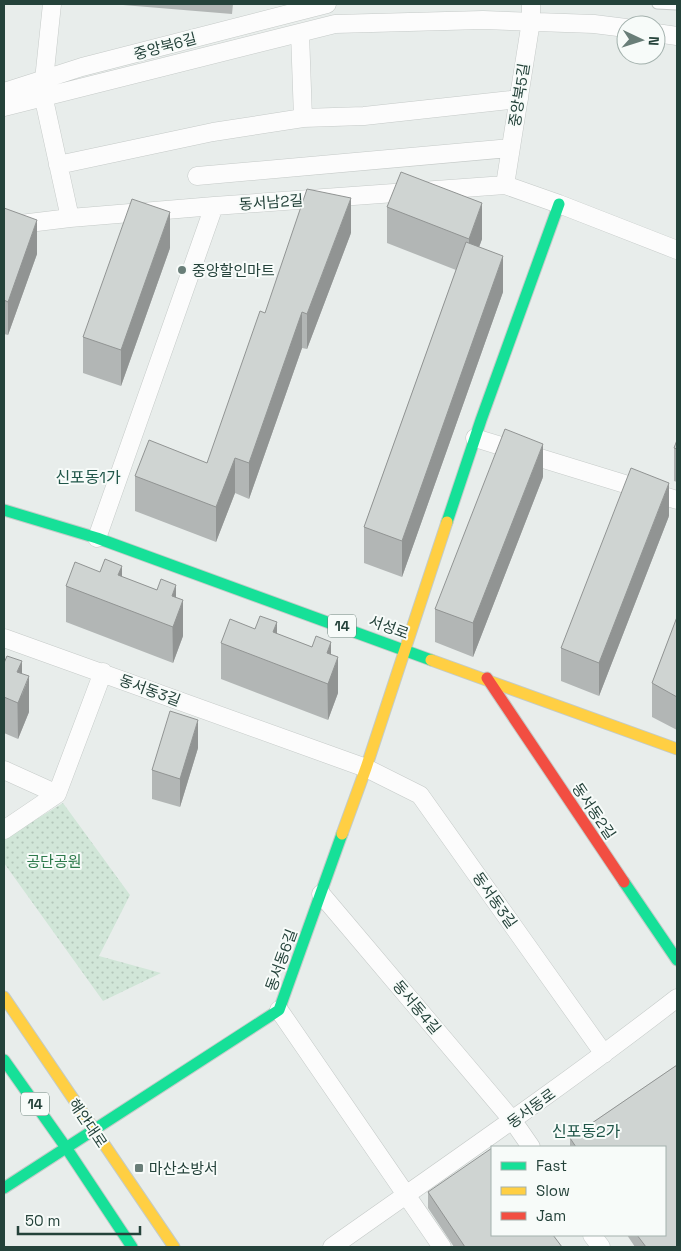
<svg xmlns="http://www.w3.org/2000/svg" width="681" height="1251" font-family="'Space Grotesk','Noto Sans KR',sans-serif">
  <defs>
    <pattern id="park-dots" width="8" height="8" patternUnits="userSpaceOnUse" patternTransform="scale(1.25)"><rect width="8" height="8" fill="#d1e6d8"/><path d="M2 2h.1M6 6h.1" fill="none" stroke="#b3c6ba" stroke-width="1.8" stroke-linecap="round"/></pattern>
  </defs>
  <rect width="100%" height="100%" fill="#e8edeb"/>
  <path fill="url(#park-dots)" d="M63,803L130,895L99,956L161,973L103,1001L4,863V839Z"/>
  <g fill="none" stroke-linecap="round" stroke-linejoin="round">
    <g stroke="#c5cac8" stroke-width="11">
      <path id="lane" d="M657,4L677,5"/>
    </g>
    <g stroke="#c5cac8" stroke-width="19">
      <path id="street" d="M52,4L44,80L45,104L70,218
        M656,33L677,36
        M4,92L82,67L327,4
        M4,107L335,24L483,20L594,24L626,28
        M303,118L364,116L519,99
        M58,165L213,132L303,118L300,33
        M197,176L511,148
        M505,185L531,21V4
        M4,226L70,218L214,206L505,185L559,204L677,250
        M475,438L677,500
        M97,538L214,206
        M4,638L366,768L420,795L604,1054
        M4,770L57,794
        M4,830L57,794L103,672
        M321,894L513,1121L531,1147
        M279,1010L442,1247
        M592,1235L601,1247
        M332,1247C448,1165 565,1085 677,998"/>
    </g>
    <g stroke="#c3cbc8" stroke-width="13">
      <path id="fast" d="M4,510L97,538L431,660
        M447,522L481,420L559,204
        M624,882L677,960
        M4,1060L67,1149L132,1247
        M4,1188L279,1010L342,834"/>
    </g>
    <g stroke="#c3cbc8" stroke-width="13">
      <path id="slow" d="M431,660L677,749
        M342,834L366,768L447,522
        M4,997L174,1247"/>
    </g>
    <g stroke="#c3cbc8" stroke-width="13">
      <path id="jam" d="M487,678L624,882"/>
    </g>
    <use href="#lane" stroke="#fcfcfc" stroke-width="9"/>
    <use href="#street" stroke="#fcfcfc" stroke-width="18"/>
    <use href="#fast" stroke="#16e098" stroke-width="11"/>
    <use href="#slow" stroke="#ffcf43" stroke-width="11"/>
    <use href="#jam" stroke="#f24e42" stroke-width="11"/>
  </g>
  <path fill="#b2b6b5" d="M123,4H233L232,14L123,5Z
    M387,207L482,239L479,247L503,292L402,577L364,563V527L456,270L387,243Z
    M4,208L37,254L8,335L4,334Z
    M351,233L307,349L302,348L249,499L235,493L216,542L135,511V476L207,463Z
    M170,248L121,386L83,373V337Z
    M677,440V482L674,481V448Z
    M543,477L473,657L435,642V609Z
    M669,516L599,696L561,681V648Z
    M100,572L122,577L176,597L183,636L173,663L66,622V586Z
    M677,617V730L652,717V683Z
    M255,629L277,634L331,654L338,693L328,720L221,679V643Z
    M22,673L29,712L18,739L4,733V697Z
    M198,748L180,807L152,799V770Z
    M677,1065V1247H635L627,1235H665V1147H570V1138Z
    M428,1192L562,1247H454L428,1208Z"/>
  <path fill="#919493" d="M351,198V233L307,349V314Z
    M482,203V239L469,275V239Z
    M170,212V248L121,386V350Z
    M37,220V254L8,335V302Z
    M503,256V292L402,577V541Z
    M302,312V348L249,499V463Z
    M543,444V477L473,657V623Z
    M235,458V493L216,542V507Z
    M669,483V516L599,696V663Z
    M122,566V602L118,575Z
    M176,585V619L183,600V636L173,663L172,596Z
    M277,622V658L273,632Z
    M331,642V676L338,657V693L328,720L327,653Z
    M22,661V695L29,676V712L18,739L17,672Z
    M198,720V748L180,807V779Z"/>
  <path fill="#cfd4d2" stroke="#919493" d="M401,172L482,203L469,239L387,207Z
    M307,189L351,198L307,314L302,312L249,463L235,458L216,507L135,476L149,440L207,463L260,311L265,313Z
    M132,199L170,212L121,350L83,337Z
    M4,208L37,220L8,302L4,300Z
    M466,242L503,256L402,541L364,527Z
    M505,429L543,444L473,623L435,609Z
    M677,440V449L674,448Z
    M631,468L669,483L599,663L561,648Z
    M105,559L122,566L118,575L157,590L161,579L176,585L172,596L183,600L173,627L66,586L75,562L100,572Z
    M260,616L277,622L273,632L312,647L316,636L331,642L327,653L338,657L328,684L221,643L230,619L255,629Z
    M677,617V697L652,683Z
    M7,656L22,661L17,672L29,676L18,703L4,697V663Z
    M170,711L198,720L180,779L152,770Z
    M677,1065V1247H646L637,1235H665V1147H576L570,1138Z
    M492,1148V1235H553L562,1247H465L428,1192Z"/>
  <g fill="#697e78" stroke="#f7fbf9" stroke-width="2">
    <circle cx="182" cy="270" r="5"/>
    <rect x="134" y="1163" width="10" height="10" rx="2.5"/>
  </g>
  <g text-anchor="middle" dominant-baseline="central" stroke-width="4" stroke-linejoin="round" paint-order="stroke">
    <g fill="#f7fbf9" stroke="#637a73" stroke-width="1">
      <rect x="328" y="614.5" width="28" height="23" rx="4"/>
      <rect x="21" y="1092.5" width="28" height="23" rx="4"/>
    </g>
    <g font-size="14" font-weight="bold" fill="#24423a">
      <text x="342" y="626">14</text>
      <text x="35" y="1104">14</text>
    </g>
    <g font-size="15" fill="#24423a" stroke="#f7fbf9">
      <text transform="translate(165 46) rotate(-15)">중앙북6길</text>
      <text transform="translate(519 95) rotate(-81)">중앙북5길</text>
      <text transform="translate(271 202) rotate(-4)">동서남2길</text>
      <text transform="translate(389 627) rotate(20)">서성로</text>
      <text transform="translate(150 690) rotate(20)">동서동3길</text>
      <text transform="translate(594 811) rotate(56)">동서동2길</text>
      <text transform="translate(495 900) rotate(55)">동서동3길</text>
      <text transform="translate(281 960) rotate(-70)">동서동6길</text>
      <text transform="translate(417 1007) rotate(50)">동서동4길</text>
      <text transform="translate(531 1108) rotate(-36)">동서동로</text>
      <text transform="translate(88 1123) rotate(56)">해안대로</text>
    </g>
    <g font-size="15" fill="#24423a" stroke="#f7fbf9" text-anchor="start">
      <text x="192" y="270">중앙할인마트</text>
      <text x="149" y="1168">마산소방서</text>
    </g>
    <g font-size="15" fill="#2d7a4b" stroke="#f7fbf9">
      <text x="54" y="861">공단공원</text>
    </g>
    <g font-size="16" fill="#1f5548" stroke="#f7fbf9">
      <text x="88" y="477">신포동1가</text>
      <text x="586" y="1131">신포동2가</text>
    </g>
  </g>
  <rect width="681" height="1251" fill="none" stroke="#24423a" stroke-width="10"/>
  <rect x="491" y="1146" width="175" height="90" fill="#f7fbf9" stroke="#a3b1ad"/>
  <rect x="501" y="1162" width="25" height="8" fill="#16e098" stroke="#a3b1ad"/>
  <text x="536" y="1171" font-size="15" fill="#24423a">Fast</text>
  <rect x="501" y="1187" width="25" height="8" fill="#ffcf43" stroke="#a3b1ad"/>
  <text x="536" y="1196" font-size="15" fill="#24423a">Slow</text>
  <rect x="501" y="1212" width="25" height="8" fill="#f24e42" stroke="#a3b1ad"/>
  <text x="536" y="1221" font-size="15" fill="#24423a">Jam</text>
  <g transform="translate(641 40) rotate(94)"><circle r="24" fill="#f7fbf9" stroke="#a3b1ad"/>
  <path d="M0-4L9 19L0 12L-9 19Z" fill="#697e78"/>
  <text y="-8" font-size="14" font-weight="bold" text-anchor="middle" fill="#24423a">N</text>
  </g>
  <path d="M18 1226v8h122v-8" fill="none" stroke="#24423a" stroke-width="2.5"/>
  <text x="25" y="1226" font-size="15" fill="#24423a" stroke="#f7fbf9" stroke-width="4" paint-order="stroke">50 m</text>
</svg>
